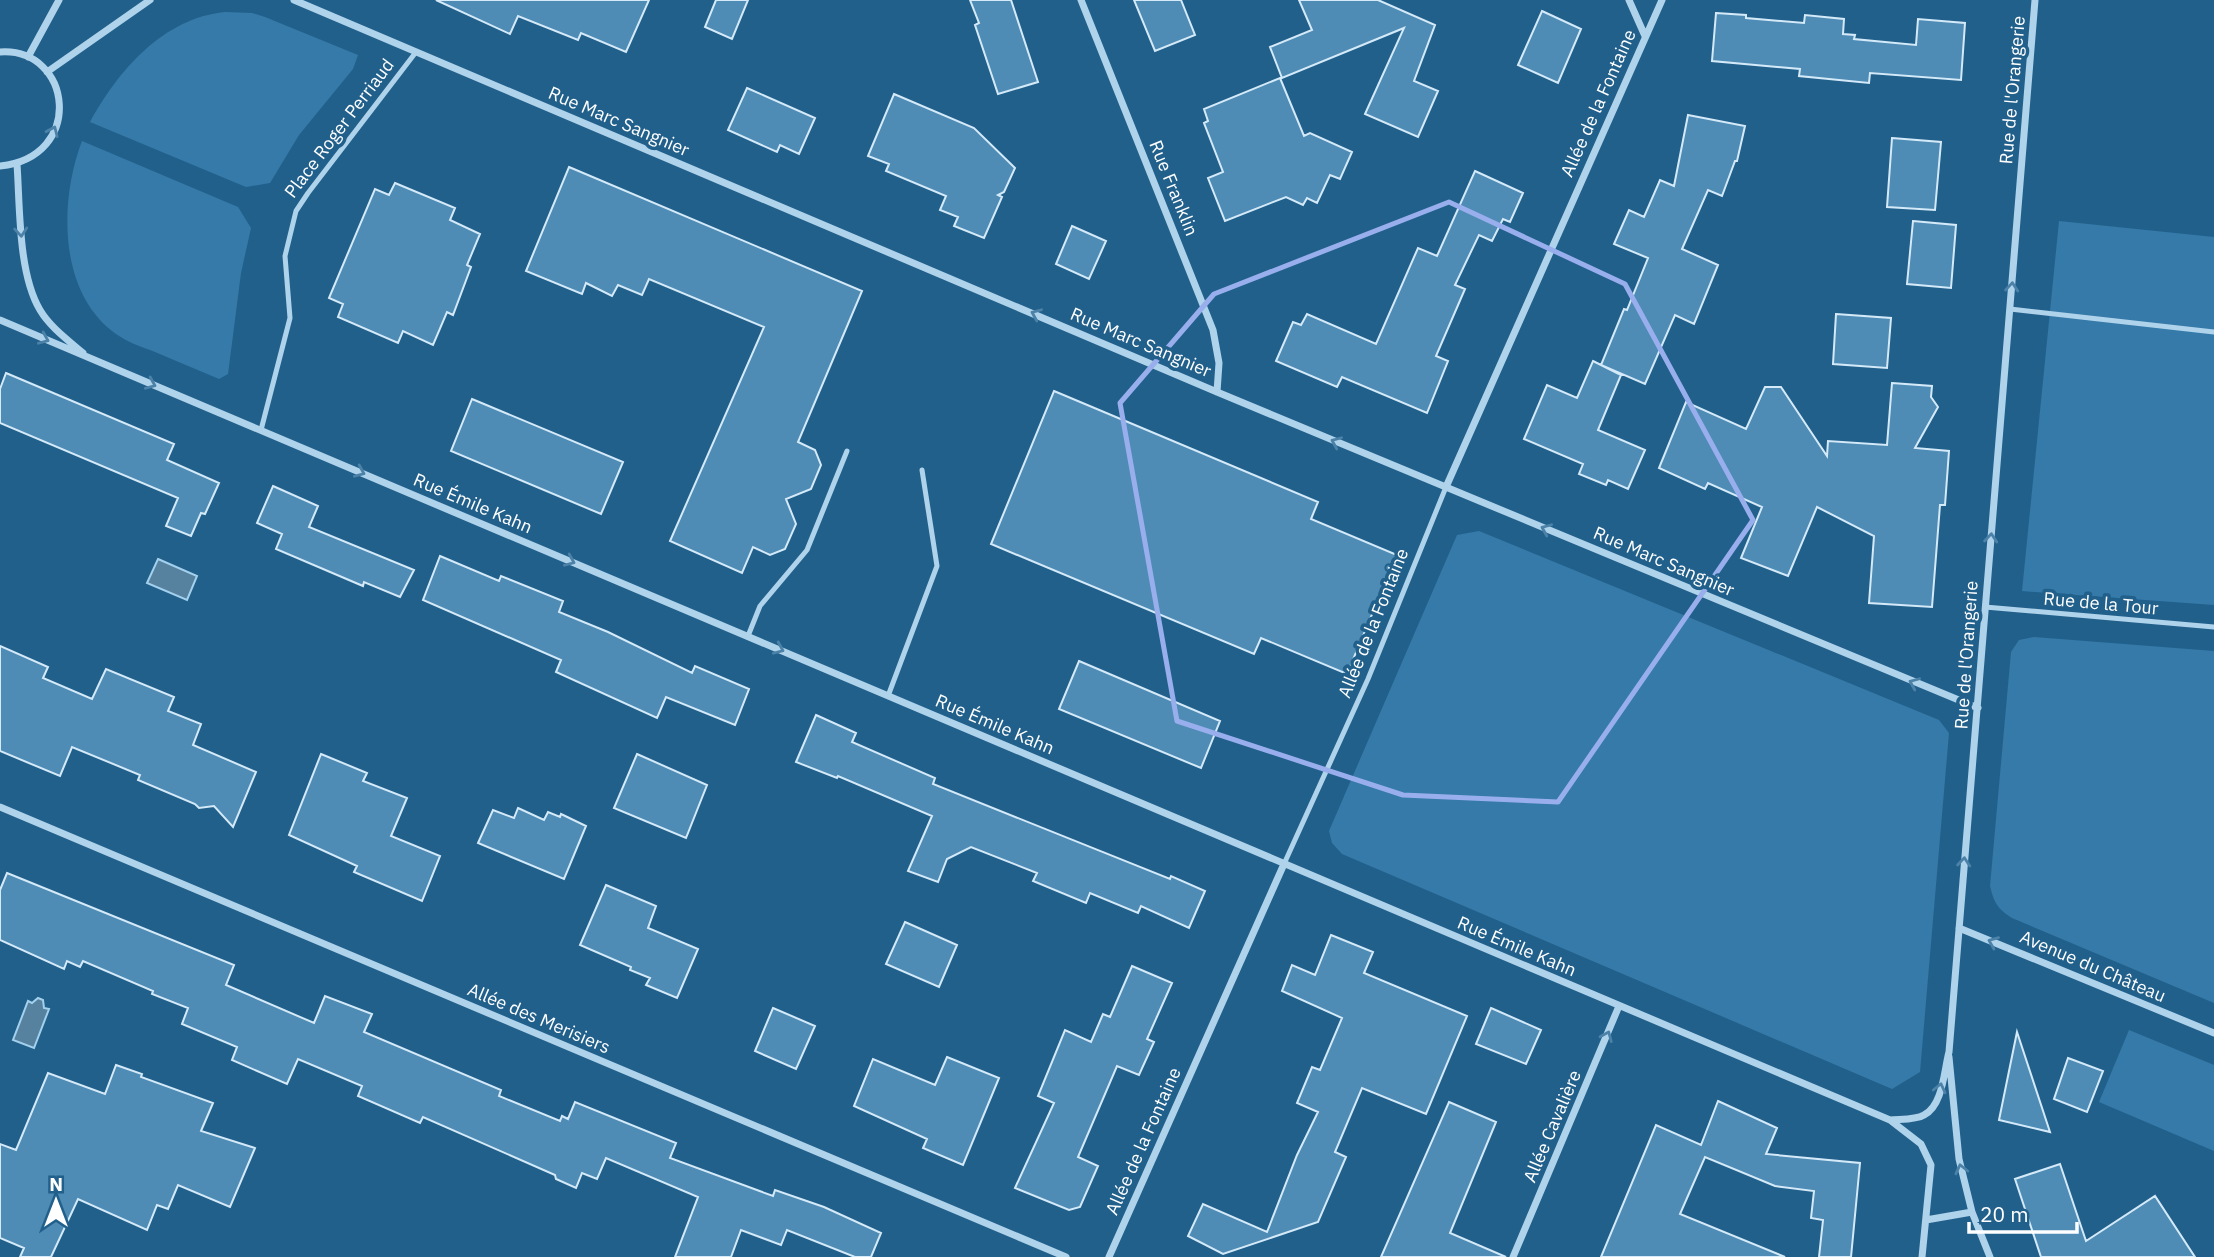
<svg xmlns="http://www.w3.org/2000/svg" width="2214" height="1257" font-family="'IBM Plex Sans',sans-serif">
  <rect width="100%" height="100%" fill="#22608c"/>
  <path fill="#357aa9" d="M225,12L252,13L265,17L358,55L353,69L299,135L270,183L246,187L90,122C118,71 163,18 225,12Z
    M82,141L238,207L251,228L241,273L228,374L219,379C198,370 176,361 155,352C142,347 127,342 116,334C58,293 59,201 82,141Z
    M2059,221L2214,237V605L2022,591Z
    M1479,531L1939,720L1949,733L1920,1072L1892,1089L1342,854L1332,843L1329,831L1457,535Z
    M2034,637L2214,651V1003L2012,918C1998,909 1994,903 1990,886L2011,652L2019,640Z
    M2129,1030L2214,1065V1151L2099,1102Z"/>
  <path fill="#56819f" stroke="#a3d0ec" stroke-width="2" d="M158,559L197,576L187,600L147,583Z
    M38,998L43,1000L44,1008L49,1009L34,1048L13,1040L28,1001L32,1003Z"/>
  <path fill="#4e8bb5" stroke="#d4eaf8" stroke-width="2" d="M436,0H649L626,52L581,33L578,40L518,16L510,34Z
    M716,0H748L732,39L705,27Z
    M970,0H1011L1038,82L998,94L975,25L979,23Z
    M1134,0H1181L1195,35L1155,51Z
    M1299,0H1378L1435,25L1414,81L1438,91L1418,137L1365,114L1404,28L1282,78L1270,47L1312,30Z
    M1542,11L1581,29L1558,83L1518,65Z
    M1716,13L1746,15V18L1804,23L1805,15L1844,19L1843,34L1855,35L1854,39L1916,45L1918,19L1965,23L1961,80L1870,73L1869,83L1799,76L1800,69L1712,61Z
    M1280,78L1304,136L1310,133L1352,152L1340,179L1330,175L1317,203L1307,198L1303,205L1286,197L1225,221L1208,178L1223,172L1204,123L1208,121L1204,109Z
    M747,88L815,118L799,154L780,145L777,152L728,130Z
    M894,94L974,128L1015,168L1004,192L998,195L1002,197L984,238L954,226L958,217L940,210L946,196L886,171L889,164L868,156Z
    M1688,115L1745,126L1737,161H1735L1722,196L1708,190L1682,249L1718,265L1694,324L1675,315L1645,384L1601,365L1624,309L1627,310L1648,258L1614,244L1629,210L1644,217L1660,180L1674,186Z
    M1892,138L1941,142L1935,210L1887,207Z
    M569,167L862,291L798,442L815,450L821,465L811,489L786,499L796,524L785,549L770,555L753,547L742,573L670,541L764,327L649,279L642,295L618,285L612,296L586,283L582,294L526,271Z
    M1475,171L1523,193L1510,222L1503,219L1492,241L1479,235L1455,285L1465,289L1436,356L1448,361L1427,413L1342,377L1337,387L1276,361L1293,322L1301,325L1307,314L1376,344L1418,248L1437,256Z
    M395,183L455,208L450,220L480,234L467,265L471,267L453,315L447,312L433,345L403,331L398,343L338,317L343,304L329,298L375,189L389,195Z
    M1913,221L1956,225L1951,288L1907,284Z
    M1072,226L1106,241L1089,279L1056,264Z
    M1836,314L1891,318L1887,368L1833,364Z
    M1593,361L1621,375L1598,430L1645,450L1628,489L1608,480L1606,485L1579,474L1583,464L1524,439L1547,385L1577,398Z
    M6,373L174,444L167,460L219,483L205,514L201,513L191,536L166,526L178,498L0,423V389Z
    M1892,383L1932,386L1931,397L1938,407L1915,448L1949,451L1945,505H1940L1932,607L1869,603L1874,536L1817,507L1788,576L1741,558L1762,507L1708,483L1705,489L1659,468L1686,402L1746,429L1765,387H1781L1827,456L1828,441L1887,445Z
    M1054,391L1318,502L1311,519L1397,555L1347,674L1261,638L1254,654L991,544Z
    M472,399L623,462L601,514L451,451Z
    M273,486L318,506L309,527L414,570L400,597L364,582L363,586L276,549L282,534L257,523Z
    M440,556L499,581L501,576L563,601L559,612L608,632L692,673L695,666L749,689L735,725L666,697L657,718L556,672L561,660L423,600Z
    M0,646L48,667L43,678L92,699L106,669L174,697L168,711L201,724L193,745L256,772L233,827L214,806L199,808L195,804L138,780L140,775L72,747L60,776L0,751Z
    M1079,661L1220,721L1201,768L1059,709Z
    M816,715L856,733L852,742L935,778L933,784L1170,879L1171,876L1205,891L1189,928L1141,906L1138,913L1090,893L1086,903L1033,881L1037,873L971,847L947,859L938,882L908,871L932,816L838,776L837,778L796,762Z
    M321,754L367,773L363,781L407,798L391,836L440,856L422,901L354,872L357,866L289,835Z
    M637,754L707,785L686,838L614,808Z
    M518,808L544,820L548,812L560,817L561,814L586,826L564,879L478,843L493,810L514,818Z
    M7,873L234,965L226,985L314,1023L325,996L372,1014L364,1032L501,1090L499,1096L560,1121L562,1116L568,1119L575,1102L676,1143L670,1158L773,1196L775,1190L824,1207L881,1233L871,1257H855L787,1230L781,1245L741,1230L731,1257H675L698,1197L606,1158L597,1179L582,1173L576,1188L556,1179L555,1175L423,1117L420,1123L358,1096L362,1086L298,1059L287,1084L232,1060L237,1047L182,1024L188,1008L152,994L153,991L83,961L80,967L67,961L64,969L0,940V890Z
    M606,885L656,906L648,928L698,949L677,998L646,985L650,978L630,970L631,967L580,945Z
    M905,922L957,945L939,987L886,964Z
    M1331,935L1373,952L1364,973L1467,1016L1426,1114L1362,1088L1335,1152L1346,1157L1318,1222L1223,1254L1188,1236L1203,1204L1267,1232L1297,1155L1318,1112L1297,1103L1312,1067L1320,1070L1342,1018L1282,991L1292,965L1315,975Z
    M1132,966L1172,983L1147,1039L1154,1042L1139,1075L1117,1066L1078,1157L1098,1166L1080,1207L1069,1210L1015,1188L1054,1103L1038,1096L1065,1030L1091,1042L1103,1014L1110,1017Z
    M773,1008L815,1026L796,1069L755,1051Z
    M1491,1008L1541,1030L1526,1064L1476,1044Z
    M2017,1032L2050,1132L1999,1120Z
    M947,1057L999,1078L963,1165L923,1148L927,1139L854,1106L873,1059L935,1085Z
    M2068,1058L2103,1071L2087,1112L2054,1099Z
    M116,1065L142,1074L141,1077L213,1103L201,1131L255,1148L230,1207L178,1185L168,1209L157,1205L147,1230L78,1199L51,1257H20L24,1248L0,1238V1144L16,1150L48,1073L105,1094Z
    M1718,1101L1777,1128L1766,1154L1860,1163L1851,1257H1819L1823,1220L1811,1218L1814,1191L1775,1186L1705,1157L1680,1214L1785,1257H1601L1656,1125L1701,1145Z
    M1449,1102L1496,1122L1450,1233L1506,1257H1381Z
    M2060,1164L2086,1241L2155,1196L2195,1257H2041L2015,1179Z"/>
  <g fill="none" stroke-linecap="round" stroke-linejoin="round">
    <path stroke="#afd3eb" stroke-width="5" d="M2010,309L2214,332
      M261,430L290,318L285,256L296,211L308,193L416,52
      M1985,607L2214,627
      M748,636L760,606L807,550L847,451
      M888,696L937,566L922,470
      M1284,864L1368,679L1446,487"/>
    <path stroke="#afd3eb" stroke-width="7" d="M294,0L1217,392L1978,708
      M1081,0L1213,330L1219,363L1217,392
      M1629,0L1645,36
      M0,52C72,47 86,157 0,166
      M28,57L59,0
      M47,72L150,0
      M17,164C20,206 18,273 40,310C50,327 68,340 83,353
      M0,320L1890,1120L1921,1144L1931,1165L1922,1257
      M1446,487L1662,0
      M0,807L1066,1257
      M1959,928L2214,1033
      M1949,1057L1959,1159L1972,1212L1990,1257
      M1890,1120C1901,1119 1916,1120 1924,1115C1943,1106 1944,1070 1949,1052L2035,0
      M1926,1220L1972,1212
      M1109,1257L1284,864
      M1513,1257L1619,1006"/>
  </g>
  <defs><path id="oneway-chevron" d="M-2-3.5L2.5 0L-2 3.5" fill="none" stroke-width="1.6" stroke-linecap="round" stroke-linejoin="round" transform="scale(1.75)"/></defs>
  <g stroke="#4c82a8">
    <use href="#oneway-chevron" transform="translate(53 131) rotate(-66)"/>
    <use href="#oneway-chevron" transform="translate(21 232) rotate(85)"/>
    <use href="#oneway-chevron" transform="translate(2012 287) rotate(-85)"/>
    <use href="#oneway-chevron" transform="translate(1036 314) rotate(-157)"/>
    <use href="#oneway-chevron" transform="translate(44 339) rotate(23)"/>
    <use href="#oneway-chevron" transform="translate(151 384) rotate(23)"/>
    <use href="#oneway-chevron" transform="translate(1336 442) rotate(-157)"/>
    <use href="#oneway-chevron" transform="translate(360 472) rotate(23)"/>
    <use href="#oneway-chevron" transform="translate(1546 529) rotate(-157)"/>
    <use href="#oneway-chevron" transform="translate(1991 538) rotate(-85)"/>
    <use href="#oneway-chevron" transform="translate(570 561) rotate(23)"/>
    <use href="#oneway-chevron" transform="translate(779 649) rotate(23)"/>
    <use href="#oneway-chevron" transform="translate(1914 683) rotate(-157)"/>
    <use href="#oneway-chevron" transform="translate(1964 862) rotate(-85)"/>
    <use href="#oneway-chevron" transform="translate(1993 942) rotate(-158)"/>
    <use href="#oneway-chevron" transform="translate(1607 1036) rotate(-67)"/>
    <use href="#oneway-chevron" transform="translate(1940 1088) rotate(-77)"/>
    <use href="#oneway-chevron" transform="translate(1961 1169) rotate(-103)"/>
  </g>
  <path fill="none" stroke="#99afed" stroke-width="5" stroke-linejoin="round" d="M1449,202L1625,284L1753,520L1558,802L1403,795L1177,721L1120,403L1214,294Z"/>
  <g text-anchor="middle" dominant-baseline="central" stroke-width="7" stroke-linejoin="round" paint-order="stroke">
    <g font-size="18" fill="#fff" stroke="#22608c">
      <text transform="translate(2012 90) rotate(-85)">Rue de l'Orangerie</text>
      <text transform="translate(1598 103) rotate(-66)">Allée de la Fontaine</text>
      <text transform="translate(619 121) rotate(23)">Rue Marc Sangnier</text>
      <text transform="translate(339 128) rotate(-53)">Place Roger Perriaud</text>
      <text transform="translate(1174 188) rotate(68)">Rue Franklin</text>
      <text transform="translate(1141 342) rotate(23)">Rue Marc Sangnier</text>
      <text transform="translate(473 503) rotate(23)">Rue Émile Kahn</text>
      <text transform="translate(1664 561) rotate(23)">Rue Marc Sangnier</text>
      <text transform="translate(2101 603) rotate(5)">Rue de la Tour</text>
      <text transform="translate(1373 623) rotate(-68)">Allée de la Fontaine</text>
      <text transform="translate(1966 655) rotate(-86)">Rue de l'Orangerie</text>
      <text transform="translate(995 724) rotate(23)">Rue Émile Kahn</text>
      <text transform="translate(1517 946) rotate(23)">Rue Émile Kahn</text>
      <text transform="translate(2093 966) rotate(23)">Avenue du Château</text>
      <text transform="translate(539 1018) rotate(23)">Allée des Merisiers</text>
      <text transform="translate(1552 1126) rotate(-67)">Allée Cavalière</text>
      <text transform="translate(1143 1141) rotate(-66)">Allée de la Fontaine</text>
    </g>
  </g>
  <g transform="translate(56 1201)" stroke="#22608c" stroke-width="5" paint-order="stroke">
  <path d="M0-5L12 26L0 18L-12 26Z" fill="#ffffff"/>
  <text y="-10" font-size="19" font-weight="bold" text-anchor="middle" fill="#ffffff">N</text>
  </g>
  <path d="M1969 1222v10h108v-10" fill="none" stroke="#ffffff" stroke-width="3.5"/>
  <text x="1980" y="1222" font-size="21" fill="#ffffff" stroke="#22608c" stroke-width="5" paint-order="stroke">20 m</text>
</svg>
